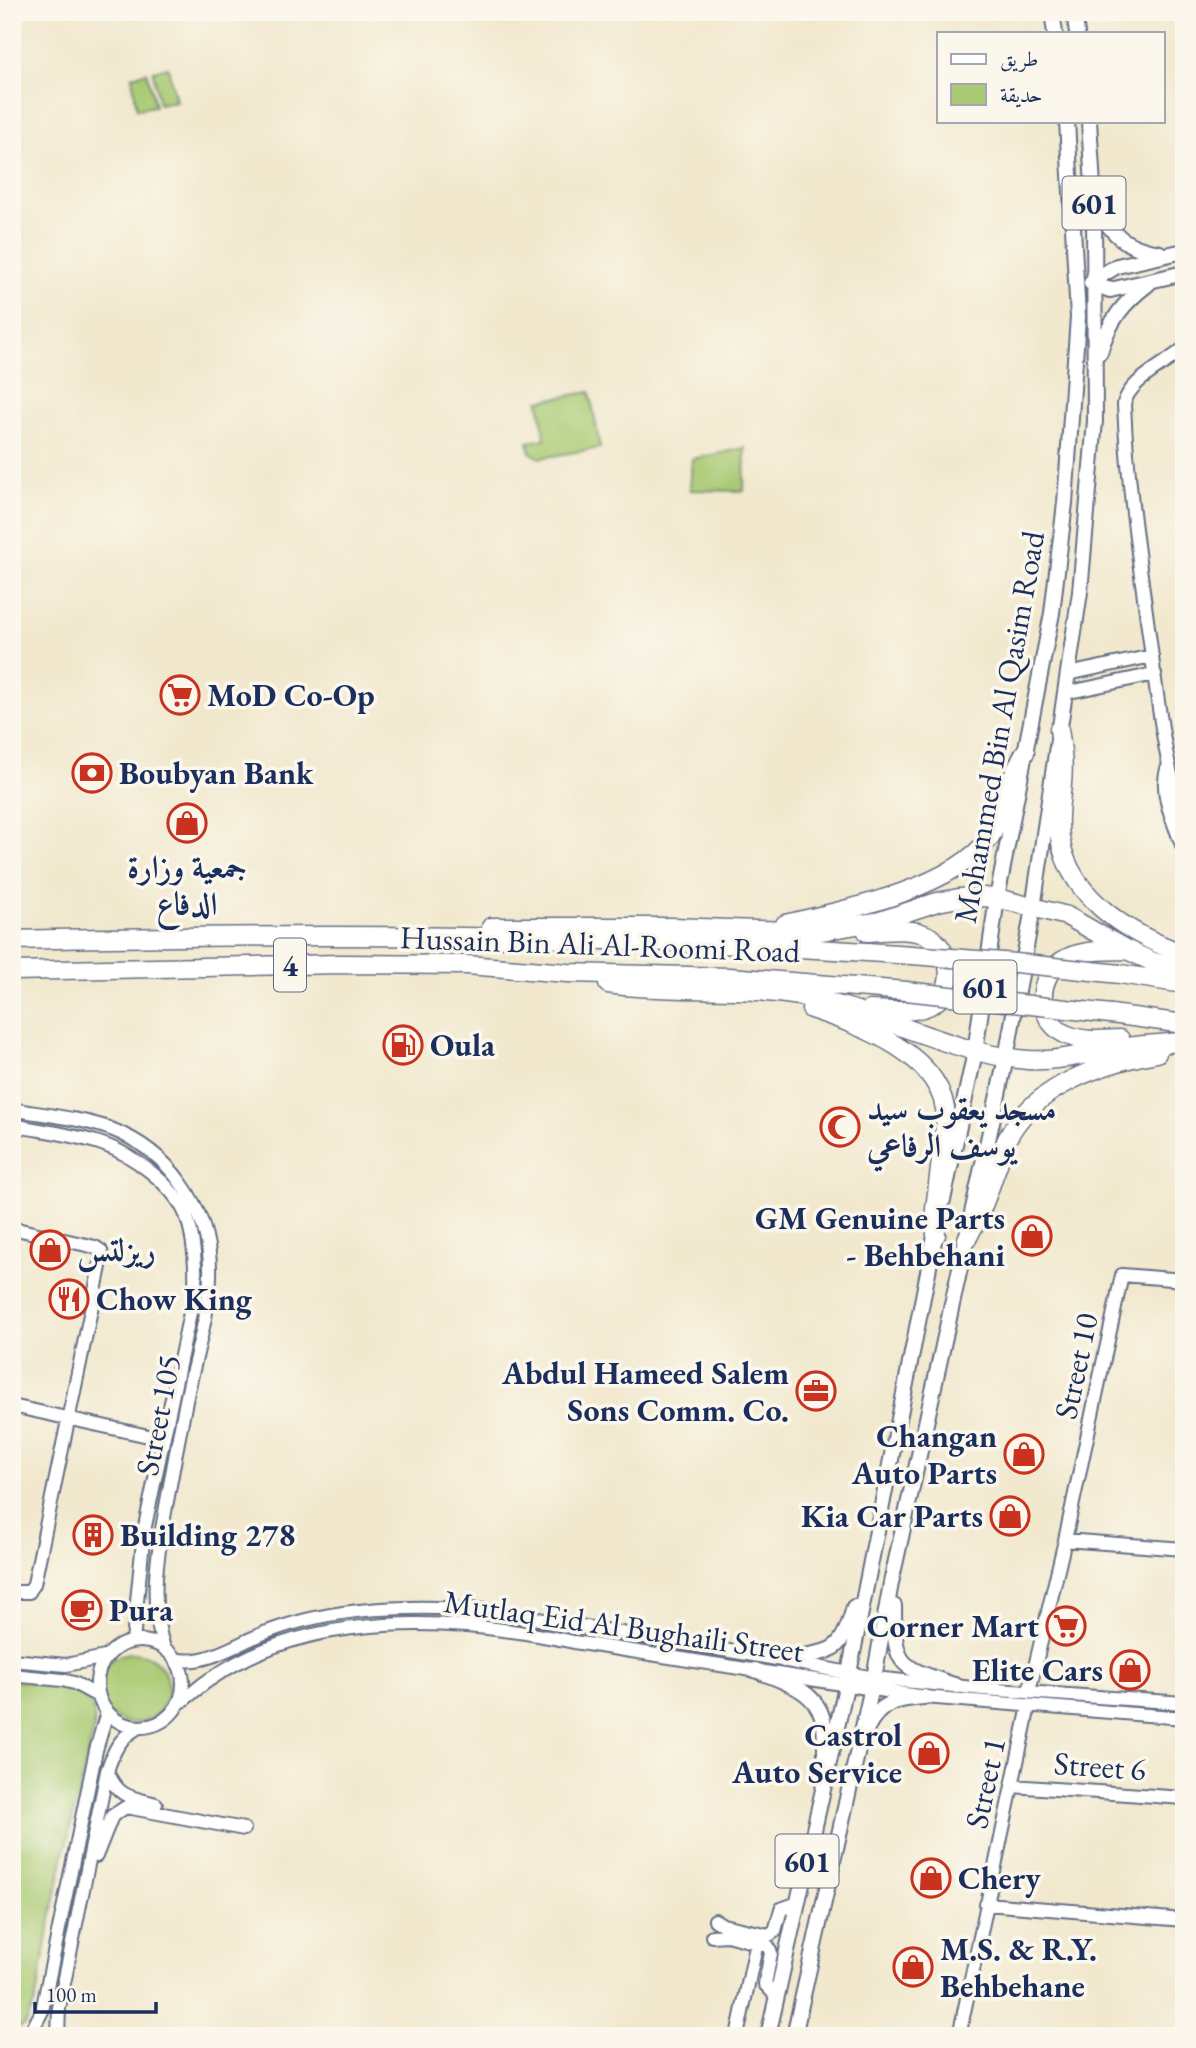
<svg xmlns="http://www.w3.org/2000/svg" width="1196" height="2048" font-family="'EB Garamond',Amiri,serif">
  <rect width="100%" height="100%" fill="#fbf7ec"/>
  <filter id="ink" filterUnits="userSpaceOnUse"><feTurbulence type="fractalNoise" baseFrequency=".0143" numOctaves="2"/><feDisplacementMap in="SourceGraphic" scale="14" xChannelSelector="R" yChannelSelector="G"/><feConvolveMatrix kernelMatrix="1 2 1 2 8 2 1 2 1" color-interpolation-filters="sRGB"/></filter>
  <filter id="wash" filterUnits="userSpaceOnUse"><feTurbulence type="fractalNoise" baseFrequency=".00686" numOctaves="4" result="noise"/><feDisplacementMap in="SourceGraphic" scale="28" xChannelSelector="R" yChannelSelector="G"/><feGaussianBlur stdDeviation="1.57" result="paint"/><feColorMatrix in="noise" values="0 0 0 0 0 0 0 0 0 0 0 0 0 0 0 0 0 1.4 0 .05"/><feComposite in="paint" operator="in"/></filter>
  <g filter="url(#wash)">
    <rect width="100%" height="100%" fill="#f1e8cd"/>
    <path fill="#aacb74" stroke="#627d69" stroke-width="2" d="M168,67L176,101L159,104L153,71Z
      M147,72L155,106L137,109L132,76Z
      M590,392L600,448L540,458L530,452L528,442L545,439L539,401Z
      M745,448L744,491L690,490L692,459Z
      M98 1688a35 35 0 1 1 70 0a35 35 0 1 1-70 0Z
      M12,1681C38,1684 84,1680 93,1711C95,1716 94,1723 94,1728L62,1863L35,2002L25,2025L12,2031Z"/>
  </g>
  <g filter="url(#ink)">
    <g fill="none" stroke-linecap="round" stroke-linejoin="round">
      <g stroke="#667085" stroke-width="16">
        <path id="minor" d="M1184,348C1166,365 1129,380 1124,404C1127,479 1138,553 1148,627C1157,692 1163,759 1184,821
          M1068,674L1152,656
          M1065,693L1155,674
          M1167,769C1159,795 1175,825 1184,850
          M12,1109C45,1115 80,1118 111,1129C139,1140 164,1159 181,1183C230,1251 206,1312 189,1387C180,1428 173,1470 165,1512C157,1558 149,1602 164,1648
          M12,1125C42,1131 73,1134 102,1144C132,1154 174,1185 186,1215C194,1236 196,1267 195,1289L144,1531L133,1641
          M12,1228L95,1247L101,1251L102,1257L34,1584L29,1592H12
          M12,1406L162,1439
          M1065,1540L1184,1549
          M97 1684a43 43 0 1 1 86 0a43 43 0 1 1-86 0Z
          M175,1659C206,1667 239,1642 267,1632C335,1606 413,1605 485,1610L777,1659L874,1678L984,1689L1184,1703
          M12,1660L66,1665L105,1657
          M12,1675L62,1680L74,1683L98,1696
          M1029,1692L1065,1540L1122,1275L1184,1280
          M178,1704C190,1696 200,1685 212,1678C314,1608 460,1618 574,1642L924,1697L1184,1718
          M107,1771C118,1798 131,1797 156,1804
          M1012,1786L1184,1798
          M96,1856L112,1816L126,1807L244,1829
          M986,1904L1184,1920
          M715,1920L723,1925L769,1935L775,1931L781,1909L798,1903
          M712,1936L727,1935L768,1946L771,1953L765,1984L777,1997
          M29,2036L42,2011L96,1750L107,1712
          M58,2036L59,2008L107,1771C114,1750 119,1738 139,1727
          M737,2036L758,1937
          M959,2036L1029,1706"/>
      </g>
      <g stroke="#667085" stroke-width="18">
        <path id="major" d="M1052,12L1055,33
          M1074,12L1077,33
          M1095,206C1113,235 1125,248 1160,253
          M1091,283L1110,290L1184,273
          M1095,287L1102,275L1117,266L1184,251
          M1100,352C1109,321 1123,303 1148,284
          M943,1200L975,1052L997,898L1052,613L1065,503L1078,317L1067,121
          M894,1606C894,1670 900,1666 957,1686
          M784,1660C830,1649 840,1659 854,1607
          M755,1670C783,1681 819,1690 824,1725C825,1734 825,1744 825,1753
          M867,1728C879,1703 897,1699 924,1697
          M768,2036L849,1673L937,1226
          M794,2036L874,1678L891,1583L1006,1058L1033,908L1080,592L1095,421L1094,203L1089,121"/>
      </g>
      <g stroke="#667085" stroke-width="21">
        <path id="highway" d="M1059,729C1062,747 1064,765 1062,783C1061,797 1058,812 1059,826C1061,893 1127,934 1184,954
          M785,924C843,911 955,888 990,837C999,823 1002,807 1007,792C1012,778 1018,765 1025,752
          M491,927H672L816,932L880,921L937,902L959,898L982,897L997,898L1067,916L1127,950L1151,961L1184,971
          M867,932C885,931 904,928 921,933C949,941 960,986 934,1003C917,1014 889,1011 870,1010
          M12,940C312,933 613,934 912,955
          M12,971L341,964L467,965L568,973L729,977L906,991
          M1120,974L1184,984
          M608,984C671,993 736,985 798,996C877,1009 948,1054 1028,1060C1057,1062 1084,1054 1112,1049C1135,1045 1158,1044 1181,1042
          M811,1009C862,1026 945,1055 946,1119L935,1209L936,1235
          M1111,1014L1184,1024
          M1120,1039C1101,1040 1082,1042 1065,1034C1037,1020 1035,978 1062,961C1080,949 1106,951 1127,950
          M967,1239C978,1219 987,1197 994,1175C999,1163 1002,1150 1007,1139C1034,1086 1102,1063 1157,1053"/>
      </g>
      <use href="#minor" stroke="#fff" stroke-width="12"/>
      <use href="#major" stroke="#fff" stroke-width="14"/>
      <use href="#highway" stroke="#fff" stroke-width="18"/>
      <g stroke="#667085" stroke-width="21" stroke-linecap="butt">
        <path id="highway-bridge" d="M912,955L1016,963L1120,974
          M906,991L1111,1014"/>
      </g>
      <use href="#highway-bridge" stroke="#fff" stroke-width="18"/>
    </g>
  </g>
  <defs>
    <g id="supermarket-ring" transform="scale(2.0125)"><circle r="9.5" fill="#fbf7ec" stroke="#c8321e" stroke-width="1.5"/><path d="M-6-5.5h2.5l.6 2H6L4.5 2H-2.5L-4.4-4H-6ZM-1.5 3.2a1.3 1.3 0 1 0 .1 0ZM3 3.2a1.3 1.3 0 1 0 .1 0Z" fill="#c8321e"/></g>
    <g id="bank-ring" transform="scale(2.0125)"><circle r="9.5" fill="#fbf7ec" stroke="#c8321e" stroke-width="1.5"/><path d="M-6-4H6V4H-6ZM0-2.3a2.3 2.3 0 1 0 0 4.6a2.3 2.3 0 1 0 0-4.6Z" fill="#c8321e"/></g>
    <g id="shop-ring" transform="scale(2.0125)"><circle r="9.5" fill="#fbf7ec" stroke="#c8321e" stroke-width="1.5"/><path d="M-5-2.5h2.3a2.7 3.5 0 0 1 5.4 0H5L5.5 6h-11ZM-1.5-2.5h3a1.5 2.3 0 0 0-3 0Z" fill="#c8321e"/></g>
    <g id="fuel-ring" transform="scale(2.0125)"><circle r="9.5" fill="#fbf7ec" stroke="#c8321e" stroke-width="1.5"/><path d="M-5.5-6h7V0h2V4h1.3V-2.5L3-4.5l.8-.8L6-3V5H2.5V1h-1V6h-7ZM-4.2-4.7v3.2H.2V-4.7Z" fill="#c8321e"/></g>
    <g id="mosque-ring" transform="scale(2.0125)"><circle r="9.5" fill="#fbf7ec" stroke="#c8321e" stroke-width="1.5"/><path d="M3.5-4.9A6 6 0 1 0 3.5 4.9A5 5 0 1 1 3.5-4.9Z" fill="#c8321e"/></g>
    <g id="restaurant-ring" transform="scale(2.0125)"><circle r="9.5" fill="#fbf7ec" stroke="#c8321e" stroke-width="1.5"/><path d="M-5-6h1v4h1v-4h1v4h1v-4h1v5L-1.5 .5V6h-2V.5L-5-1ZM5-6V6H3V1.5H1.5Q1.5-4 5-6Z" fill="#c8321e"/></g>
    <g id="office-ring" transform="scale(2.0125)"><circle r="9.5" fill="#fbf7ec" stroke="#c8321e" stroke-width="1.5"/><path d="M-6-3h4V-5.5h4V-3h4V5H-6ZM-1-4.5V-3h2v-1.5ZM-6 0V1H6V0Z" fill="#c8321e"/></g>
    <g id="building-ring" transform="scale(2.0125)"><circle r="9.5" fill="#fbf7ec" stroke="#c8321e" stroke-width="1.5"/><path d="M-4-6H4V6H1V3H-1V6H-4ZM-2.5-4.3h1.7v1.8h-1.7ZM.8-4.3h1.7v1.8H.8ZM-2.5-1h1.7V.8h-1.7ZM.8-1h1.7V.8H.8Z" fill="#c8321e"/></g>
    <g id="cafe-ring" transform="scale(2.0125)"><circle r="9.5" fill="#fbf7ec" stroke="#c8321e" stroke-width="1.5"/><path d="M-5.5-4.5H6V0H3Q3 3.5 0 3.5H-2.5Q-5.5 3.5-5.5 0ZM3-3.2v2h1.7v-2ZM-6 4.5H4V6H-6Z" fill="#c8321e"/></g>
  </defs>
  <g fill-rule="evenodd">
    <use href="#supermarket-ring" x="180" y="695"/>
    <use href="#bank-ring" x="92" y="773"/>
    <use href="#shop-ring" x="187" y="823"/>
    <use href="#fuel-ring" x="403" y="1045"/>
    <use href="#mosque-ring" x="840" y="1127"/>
    <use href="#shop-ring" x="1032" y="1236"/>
    <use href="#shop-ring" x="50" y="1250"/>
    <use href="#restaurant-ring" x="69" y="1299"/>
    <use href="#office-ring" x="816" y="1391"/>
    <use href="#shop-ring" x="1024" y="1454"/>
    <use href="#shop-ring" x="1010" y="1516"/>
    <use href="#building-ring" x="93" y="1535"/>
    <use href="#cafe-ring" x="82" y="1610"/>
    <use href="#supermarket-ring" x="1066" y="1626"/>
    <use href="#shop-ring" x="1130" y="1670"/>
    <use href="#shop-ring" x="929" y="1753"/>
    <use href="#shop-ring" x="931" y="1878"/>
    <use href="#shop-ring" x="913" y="1967"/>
  </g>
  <g text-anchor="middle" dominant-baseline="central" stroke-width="7" stroke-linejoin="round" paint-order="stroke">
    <g fill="#fbf7ec" stroke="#5e6b89" stroke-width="2">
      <rect x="1062.5" y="176.5" width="63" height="53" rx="5"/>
      <rect x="274" y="938.5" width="32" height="53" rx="5"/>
      <rect x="953.5" y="960.5" width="63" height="53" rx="5"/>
      <rect x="775.5" y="1834.5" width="63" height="53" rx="5"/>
    </g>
    <g font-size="30" font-weight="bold" fill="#1b2f5e">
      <text x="1094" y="203">601</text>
      <text x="290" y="965">4</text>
      <text x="985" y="987">601</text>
      <text x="807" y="1861">601</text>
    </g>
    <g font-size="32" font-weight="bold" fill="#1b2f5e" stroke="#fbf7ec" text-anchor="start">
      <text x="207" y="695">MoD Co-Op</text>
      <text x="119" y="773">Boubyan Bank</text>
      <text x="187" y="867" text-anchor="middle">جمعية وزارة<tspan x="187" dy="37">الدفاع</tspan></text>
      <text x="430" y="1045">Oula</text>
      <text x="867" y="1109">مسجد يعقوب سيد<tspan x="867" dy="37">يوسف الرفاعي</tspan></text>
      <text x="1005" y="1218" text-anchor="end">GM Genuine Parts<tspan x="1005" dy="37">- Behbehani</tspan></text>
      <text x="77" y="1250">ريزلتس</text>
      <text x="96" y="1299">Chow King</text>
      <text x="789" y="1373" text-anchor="end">Abdul Hameed Salem<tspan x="789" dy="37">Sons Comm. Co.</tspan></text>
      <text x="997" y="1436" text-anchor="end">Changan<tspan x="997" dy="37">Auto Parts</tspan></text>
      <text x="983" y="1516" text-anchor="end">Kia Car Parts</text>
      <text x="120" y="1535">Building 278</text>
      <text x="109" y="1610">Pura</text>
      <text x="1039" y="1626" text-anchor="end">Corner Mart</text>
      <text x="1103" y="1670" text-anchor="end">Elite Cars</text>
      <text x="902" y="1735" text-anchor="end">Castrol<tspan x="902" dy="37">Auto Service</tspan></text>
      <text x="958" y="1878">Chery</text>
      <text x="940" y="1949">M.S. &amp; R.Y.<tspan x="940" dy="37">Behbehane</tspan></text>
    </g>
    <g font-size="32" fill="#1b2f5e" stroke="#fbf7ec">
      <text transform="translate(999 727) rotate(-80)">Mohammed Bin Al Qasim Road</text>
      <text transform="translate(600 944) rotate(2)">Hussain Bin Ali Al-Roomi Road</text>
      <text transform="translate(1076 1366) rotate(-78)">Street 10</text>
      <text transform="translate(158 1415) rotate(-79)">Street 105</text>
      <text transform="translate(624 1626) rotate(8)">Mutlaq Eid Al Bughaili Street</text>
      <text transform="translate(1100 1766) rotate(4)">Street 6</text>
      <text transform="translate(985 1783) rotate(-78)">Street 1</text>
    </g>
  </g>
  <rect width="1196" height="2048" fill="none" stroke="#fbf7ec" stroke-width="42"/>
  <rect x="937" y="32" width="228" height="91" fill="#fbf7ec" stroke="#a1a7b3" stroke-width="2"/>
  <rect x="951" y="54" width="35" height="10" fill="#ffffff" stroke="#a1a7b3" stroke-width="2"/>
  <text x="1000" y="66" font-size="21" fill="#1b2f5e">طريق</text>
  <rect x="951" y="84" width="35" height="21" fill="#aacb74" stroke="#a1a7b3" stroke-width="2"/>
  <text x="1000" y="102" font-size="21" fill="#1b2f5e">حديقة</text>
  <path d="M35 2002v10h121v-10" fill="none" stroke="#1b2f5e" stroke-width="3.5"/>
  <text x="46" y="2002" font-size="21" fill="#1b2f5e" stroke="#fbf7ec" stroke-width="5" paint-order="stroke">100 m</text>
</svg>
